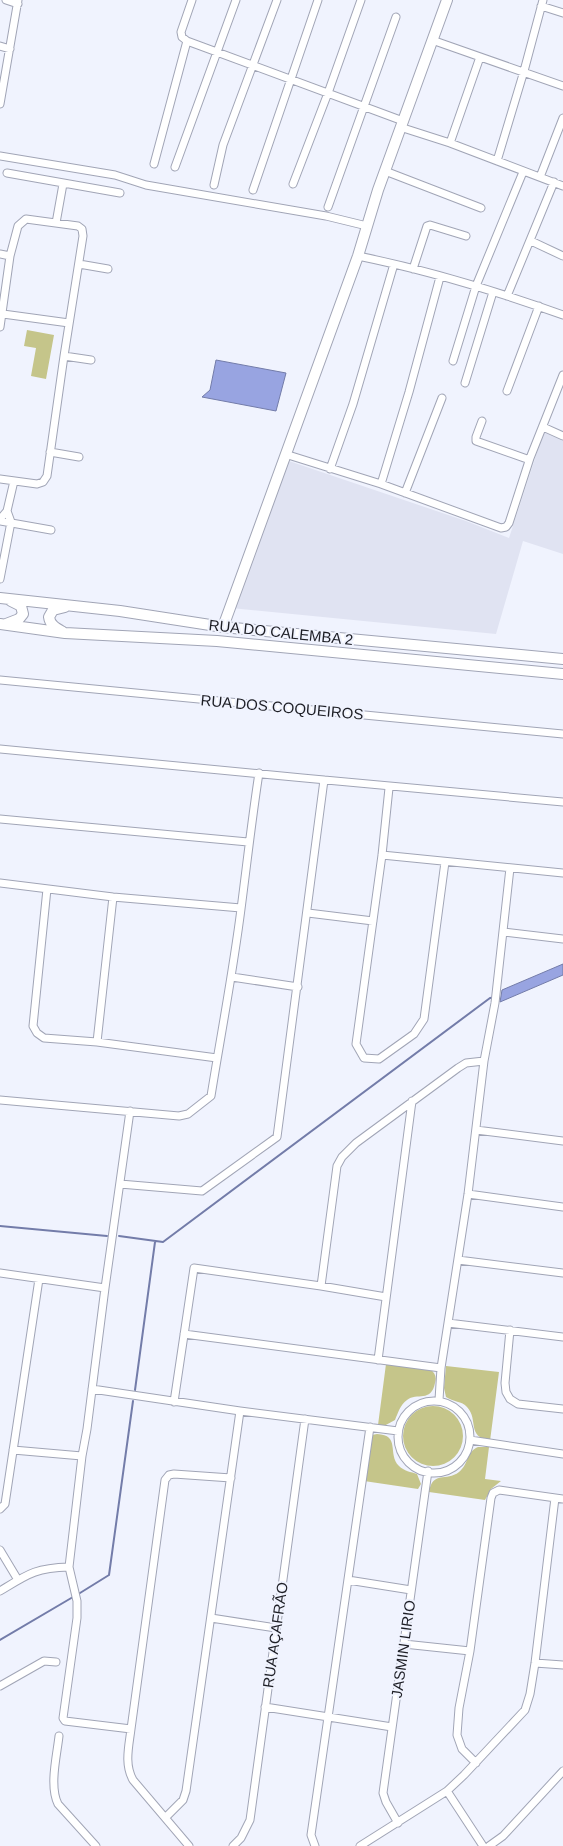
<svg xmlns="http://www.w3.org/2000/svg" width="563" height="1846" font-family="Helvetica,sans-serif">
  <rect width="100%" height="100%" fill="#f0f3fe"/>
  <path fill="#e0e3f2" d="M544,431L563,439V554L523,541L496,634L231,608L286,460L466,521L509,538Z"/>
  <path fill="#c5c58a" d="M27,330L54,335L46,379L31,376L36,348L24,346Z
    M386,1364L430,1369C435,1373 437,1377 435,1383C431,1403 417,1392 407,1400C400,1405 398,1413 395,1420L384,1426L378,1425Z
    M446,1366L499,1372L490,1441C466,1436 479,1420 467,1407C462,1401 453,1402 446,1397L444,1388Z
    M403 1436a30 30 0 1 1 60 0a30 30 0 1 1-60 0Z
    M377,1434C401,1435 387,1454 399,1466C404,1471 411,1472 417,1474L421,1484L418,1489L364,1481L372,1435Z
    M478,1447H489L485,1479L501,1481L491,1489L485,1500L429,1492C433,1470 446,1482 459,1472C469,1464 466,1452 478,1447Z"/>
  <path fill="#98a4e1" stroke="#737ca9" d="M216,360L286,373L276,411L202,397L210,390Z
    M563,964V975L500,1002L502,990Z"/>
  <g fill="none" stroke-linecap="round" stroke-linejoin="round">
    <path stroke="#737ca9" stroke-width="2" d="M0,1226L107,1236
      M119,1236L163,1242L490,998L499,997
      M135,1390L155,1242
      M80,1593L109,1575L133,1401
      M0,1640L73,1597"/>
    <g stroke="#a1a5b6" stroke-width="9">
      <path id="street" d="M6,0L18,4
        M192,0L181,32L182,37L187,41L403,121
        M541,6L563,13
        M432,40L563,86
        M0,46L10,49
        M0,104L18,0
        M400,127L450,143L563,186
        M450,143L480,57
        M0,156L115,175L146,185L326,216L367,226
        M497,161L524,71L543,0
        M154,164L187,41
        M175,167L236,0
        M385,171L481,208
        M7,173L120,193
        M540,177L563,118
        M293,184L328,93L361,0
        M214,185L223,145L277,0
        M253,190L318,0
        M328,207L396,17
        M56,223L63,184
        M531,241L563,256
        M0,254L10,256
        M358,256C427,270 496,291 563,315
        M79,264L108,269
        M413,269L427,226L430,225L466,236
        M507,296L554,182
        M3,314L69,323
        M0,327L10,256L18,226L26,219L78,226L82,229L83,236L64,356L47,476L43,482L37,484L0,479
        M64,356L91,360
        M453,361L476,286L523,172
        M465,383L493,292
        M507,391L539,306
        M482,421L476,437V441L527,459L530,458L563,375
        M543,427L563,436
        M50,452L79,457
        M285,454L381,484L501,528L506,527L509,523L530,458
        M330,469L353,404L394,264
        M381,484L409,392L440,277
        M405,493L442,398
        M0,519L7,511L14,481
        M0,521L51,530
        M0,579L11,522L7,511
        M0,680L563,734
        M0,749C188,766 375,786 563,802
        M389,788L382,855L356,1044L364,1058L379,1059L414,1034L424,1019L445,862
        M0,819L248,842
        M382,855L563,873
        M0,883L113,897L241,908
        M47,889L33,1026L37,1033L44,1038L97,1042L217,1058
        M308,913L373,921
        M504,932L563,939
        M232,977L298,987
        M97,1042L113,897
        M0,1100L179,1116L188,1114L211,1096C221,1034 233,972 241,909C247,863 252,818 259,773
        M130,1111L105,1288L87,1429L82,1456L69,1567L77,1601V1618L63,1718L65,1721L131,1729
        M476,1130L563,1141
        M120,1184L202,1191L277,1137L324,780
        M468,1194L563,1207
        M458,1260L563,1273
        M0,1273L105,1288
        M321,1286L337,1166L342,1157L356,1143L458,1068L466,1063L484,1061
        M448,1323L563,1337
        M510,1330L505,1383L506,1392L510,1399L518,1404L563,1409
        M184,1334L441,1368
        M378,1360L412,1101
        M92,1389L240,1411L398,1431
        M439,1400L441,1368L468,1194L484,1061L495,1003L510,868
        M398 1437a36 36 0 1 1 72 0a36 36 0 1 1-72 0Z
        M174,1402L194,1268L321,1286L386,1297
        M470,1440L563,1454
        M13,1450L82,1456
        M0,1509L5,1504L39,1279
        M0,1550L18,1580
        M348,1580L411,1590
        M0,1591C28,1574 35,1568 69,1567
        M211,1618L276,1628
        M404,1644L470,1651
        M535,1663L563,1665
        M0,1686L44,1661L56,1662
        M265,1707L392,1727
        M59,1736C57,1755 49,1786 58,1804L96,1846
        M476,1763L462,1749L457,1735L459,1708L470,1651L491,1498L493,1493L499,1490L563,1499
        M447,1791L483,1846
        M166,1817L183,1800L186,1791L240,1411
        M398,1823L386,1802L383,1793L428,1471
        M189,1846L133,1780C124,1764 129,1746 131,1729L165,1480L169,1475L174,1474L231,1478
        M233,1846L241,1838L250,1820L305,1419
        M315,1846L311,1835L370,1427
        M360,1846L447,1791L464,1775L525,1710L530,1694L535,1663L555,1498
        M489,1846L503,1836L563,1771"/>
    </g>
    <g stroke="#a1a5b6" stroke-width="12">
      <path id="secondary" d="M0,598L120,611L223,627L563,659
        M0,624L65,633L217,641L563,674
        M6,624L19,619L23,614L21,606L11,601
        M223,627L358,256L378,190L447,0
        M63,632C56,628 50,625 49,617L53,610L65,607"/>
    </g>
    <use href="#street" stroke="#fff" stroke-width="7"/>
    <use href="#secondary" stroke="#fff" stroke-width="10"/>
  </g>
  <g text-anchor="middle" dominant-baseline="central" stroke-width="4" stroke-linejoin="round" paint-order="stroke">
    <g font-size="15" fill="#1d1e25" stroke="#f0f3fe">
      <text transform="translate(281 632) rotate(6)">RUA DO CALEMBA 2</text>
      <text transform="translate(282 707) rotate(5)">RUA DOS COQUEIROS</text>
      <text transform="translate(275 1635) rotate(-82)">RUA AÇAFRÃO</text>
      <text transform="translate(403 1649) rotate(-82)">JASMIN LIRIO</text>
    </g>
  </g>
</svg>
